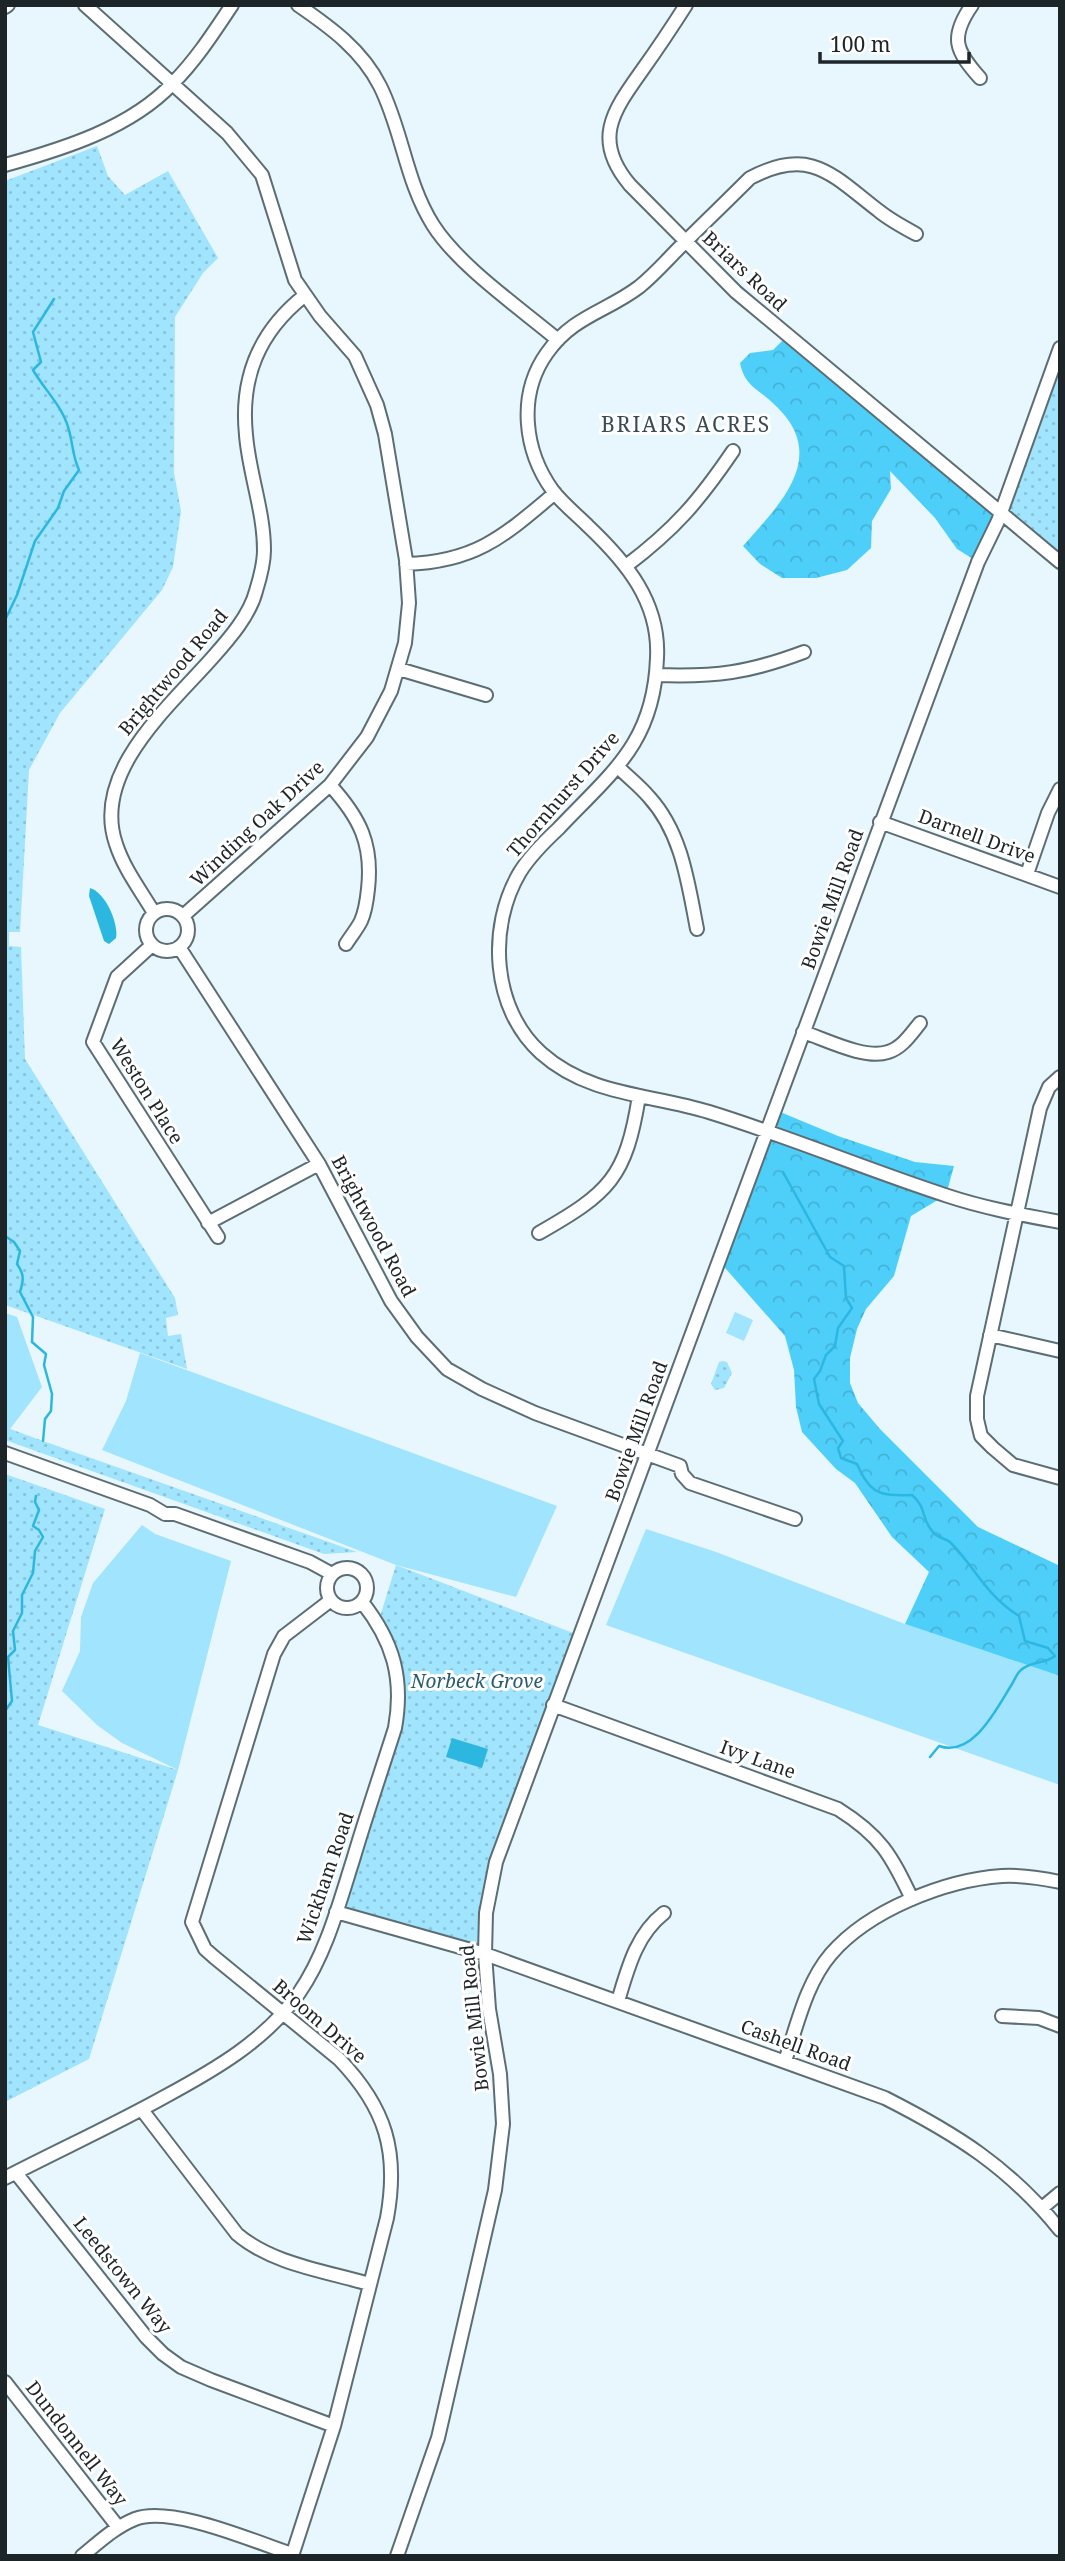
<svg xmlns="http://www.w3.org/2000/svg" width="1065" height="2561" font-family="'Noto Serif',serif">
  <defs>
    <pattern id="forest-crowns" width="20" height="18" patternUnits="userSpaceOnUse" patternTransform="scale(1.75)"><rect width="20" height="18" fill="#4ecffa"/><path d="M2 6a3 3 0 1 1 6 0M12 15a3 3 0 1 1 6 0" fill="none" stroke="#44b2d6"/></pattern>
    <pattern id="park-dots" width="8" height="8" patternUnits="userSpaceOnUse" patternTransform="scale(1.75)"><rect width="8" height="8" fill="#a0e4fd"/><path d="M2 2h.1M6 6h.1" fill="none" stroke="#89c3d9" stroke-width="1.8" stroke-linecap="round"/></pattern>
  </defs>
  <rect width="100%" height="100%" fill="#e7f7fd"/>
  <path fill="#a0e4fd" d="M735,1312L753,1320L744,1341L726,1333Z
    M5,1313L17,1317L42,1387L10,1429L5,1427Z
    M140,1353L557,1506L516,1597L396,1565L102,1450L126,1401Z
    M142,1525L155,1534L231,1561L178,1770L122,1743L97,1725L62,1691L80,1651L81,1617L93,1583Z
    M646,1529L716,1552L905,1624L1060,1676V1785L606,1625Z"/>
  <path fill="url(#forest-crowns)" d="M787,336L1000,511L978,562L957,549L935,518L890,471L891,489L872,521L871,548L847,570L816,578H782L760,564L743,546C779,505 829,458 777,407C760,389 745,388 740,363L750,353L773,350Z
    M773,1109L838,1136L915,1162L954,1166L946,1195L911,1216L894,1276L866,1309L857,1329L850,1358V1383L858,1403L880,1429L978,1527L1060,1566V1676L905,1624L929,1572L892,1537L855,1483L836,1469L802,1432L796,1407L794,1370L785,1336L719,1261Z"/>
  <path fill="url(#park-dots)" d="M97,146L108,176L125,195L168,171L218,258L203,273L175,317L174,473L181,511L173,567L162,590L60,713L29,770L20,932H9V946L21,947L25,1059L175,1298L178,1315L166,1318L168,1336L181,1334L187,1369L5,1305V181Z
    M1060,346V562L1000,511Z
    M723,1361L727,1362L732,1373L724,1388L715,1390L711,1384L719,1362Z
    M5,1427L43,1441L357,1552L324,1554L5,1440Z
    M5,1474L105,1509L38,1725L178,1770L89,2059L5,2102Z
    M396,1565L581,1636L496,1862L485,1954L336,1912L399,1706L378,1623Z"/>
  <path fill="#2cb7e0" d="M90,888C105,892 119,923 116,938L109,944L104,941L89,896Z
    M452,1738L488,1749L482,1768L446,1757Z"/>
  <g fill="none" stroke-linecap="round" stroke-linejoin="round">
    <path stroke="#2cb7e0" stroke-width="2.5" d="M5,620L17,595L35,541L58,508L64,491L79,470C72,455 73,442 68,427C62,406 44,389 33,370L41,362L33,332L54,299
      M783,1172L830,1257L844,1266L846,1298L852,1308L838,1328L835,1346L826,1355L820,1371L814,1379L819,1404L843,1441L838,1448L841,1458L857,1464C870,1494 879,1496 912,1495C928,1509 920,1518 933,1532C937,1538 946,1538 951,1543C977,1570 986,1595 1019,1616L1025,1641L1048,1648L1055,1656C1043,1665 1032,1660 1021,1670C1017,1673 1015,1679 1012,1684C997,1708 973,1758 939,1746L930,1757
      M5,1236L14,1242L20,1251L17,1264C24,1274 24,1279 20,1292L33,1317L32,1342L46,1354L44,1365L52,1394L51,1411L45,1419L43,1441
      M5,1711L12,1701L8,1657L15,1650L13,1631L22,1613V1595L33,1573L35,1551L43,1537L39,1530L33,1526L39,1510L35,1502L36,1496"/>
    <g stroke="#5c6d74" stroke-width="16">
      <path id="minor" d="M85,5L227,133L262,175L295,280L320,316L355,356L377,405L385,434L406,560L409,603L405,643L391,691L367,737L330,785L183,916
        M298,5C330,27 362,50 380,86C403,132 405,180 433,225C459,266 520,308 558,340
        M686,5C672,27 658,48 643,69C614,110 591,139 630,185L736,292L1060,562
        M972,5C949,38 956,51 980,78
        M5,7L8,5
        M5,165C63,149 131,128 173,83C196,60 214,32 232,5
        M916,234C903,227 890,220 879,211C832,175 811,146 750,178C727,201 703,224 680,247C667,260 654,275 639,287C606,312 573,316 547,353C517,395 524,451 553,491C563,504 576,514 588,526C626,562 660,602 657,658C654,743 612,772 558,829C544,842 530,856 520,872C487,927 492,1009 541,1053C589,1096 651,1094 709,1112C790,1137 868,1170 948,1196C984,1208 1023,1215 1060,1222
        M406,564C476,562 504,536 555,493
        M626,566C675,529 699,501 733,451
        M399,669L486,695
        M657,675C716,677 748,673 804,652
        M618,767C628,777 640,786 649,797C682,833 688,883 697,929
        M330,785C360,818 373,844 368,889C367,899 365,912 361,921C357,929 351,936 346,944
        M880,822L1060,887
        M1027,874L1048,813L1060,789
        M146 930a21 21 0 1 1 42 0a21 21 0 1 1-42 0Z
        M154,913C141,891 124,869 116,844C91,772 170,706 213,657C229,639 250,615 256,591C260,578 264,564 264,550C264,511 249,473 246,435C240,377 259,332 304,296
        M152,945L117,977L93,1042L218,1237
        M179,947L319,1164L391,1301L417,1337L447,1369L482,1389L535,1413L680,1466L682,1474L690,1483L795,1519
        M803,1032C825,1039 865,1060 888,1052C902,1048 911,1034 920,1023
        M1060,1077L1049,1087L1040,1108L977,1396V1419L981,1436L993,1448L1013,1465L1060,1478
        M208,1223L319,1164
        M539,1233C609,1193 626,1178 639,1096
        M990,1335L1060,1351
        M5,1453L150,1505L165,1514H175L310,1562L332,1574
        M327 1588a20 20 0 1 1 40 0a20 20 0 1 1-40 0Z
        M553,1705L838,1809C881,1836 891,1855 912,1899
        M336,1912L485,1954L885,2098C956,2134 1009,2167 1060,2230
        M618,2001C628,1968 636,1935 664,1913
        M1002,2016L1039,2018L1060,2026
        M785,2061C797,2026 806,1983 831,1954C869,1910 945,1880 1002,1876C1021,1875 1041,1878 1060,1882
        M142,2110L237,2234C272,2264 325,2271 369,2284
        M16,2173L146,2337L163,2354L181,2367L211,2380L334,2426
        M5,2178C59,2150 114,2125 166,2096C216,2069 266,2040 299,1993C326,1954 339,1904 353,1860C366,1816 381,1772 395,1728C404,1678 393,1641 362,1602
        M1042,2208L1060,2193
        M5,2382L118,2527
        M82,2556C99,2542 115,2527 135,2519C171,2505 255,2542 292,2554
        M292,2556L334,2426L387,2218C399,2152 386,2108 339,2059L214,1957L205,1949L192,1922L274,1654L284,1636L331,1600
        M397,2556L438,2438L495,2190L503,2124L500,2074L489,2009L485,1954L486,1913L496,1862L978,562L998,521L1060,348"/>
    </g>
    <use href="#minor" stroke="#fff" stroke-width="12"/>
  </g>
  <g text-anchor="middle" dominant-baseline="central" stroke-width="6" stroke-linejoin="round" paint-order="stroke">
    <g font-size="19" fill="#1e2528" stroke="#fff">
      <text transform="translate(745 271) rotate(43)">Briars Road</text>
      <text transform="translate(173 672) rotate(-50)">Brightwood Road</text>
      <text transform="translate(563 794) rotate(-49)">Thornhurst Drive</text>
      <text transform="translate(257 823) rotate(-43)">Winding Oak Drive</text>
      <text transform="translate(977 836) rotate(20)">Darnell Drive</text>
      <text transform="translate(832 899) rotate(-70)">Bowie Mill Road</text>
      <text transform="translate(147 1091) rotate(58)">Weston Place</text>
      <text transform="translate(374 1226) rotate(62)">Brightwood Road</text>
      <text transform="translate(636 1431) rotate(-70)">Bowie Mill Road</text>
      <text transform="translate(758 1759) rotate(20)">Ivy Lane</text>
      <text transform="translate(325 1878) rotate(-71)">Wickham Road</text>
      <text transform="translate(474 2018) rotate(-96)">Bowie Mill Road</text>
      <text transform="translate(320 2021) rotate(41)">Broom Drive</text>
      <text transform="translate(796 2045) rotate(20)">Cashell Road</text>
      <text transform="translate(123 2275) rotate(51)">Leedstown Way</text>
      <text transform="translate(77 2443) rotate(52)">Dundonnell Way</text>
    </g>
    <g font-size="19" font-style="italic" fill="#295d6f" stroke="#fff">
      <text x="477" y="1681">Norbeck Grove</text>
    </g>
    <g font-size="21" letter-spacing="2" fill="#3a4b51" stroke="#fff">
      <text x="686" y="424">BRIARS ACRES</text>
    </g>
  </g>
  <rect width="1065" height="2561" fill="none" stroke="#1e2528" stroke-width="14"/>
  <path d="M820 52v10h149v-10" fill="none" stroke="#1e2528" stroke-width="3.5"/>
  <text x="830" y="52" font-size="21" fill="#1e2528" stroke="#ffffff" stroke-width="5" paint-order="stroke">100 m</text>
</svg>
